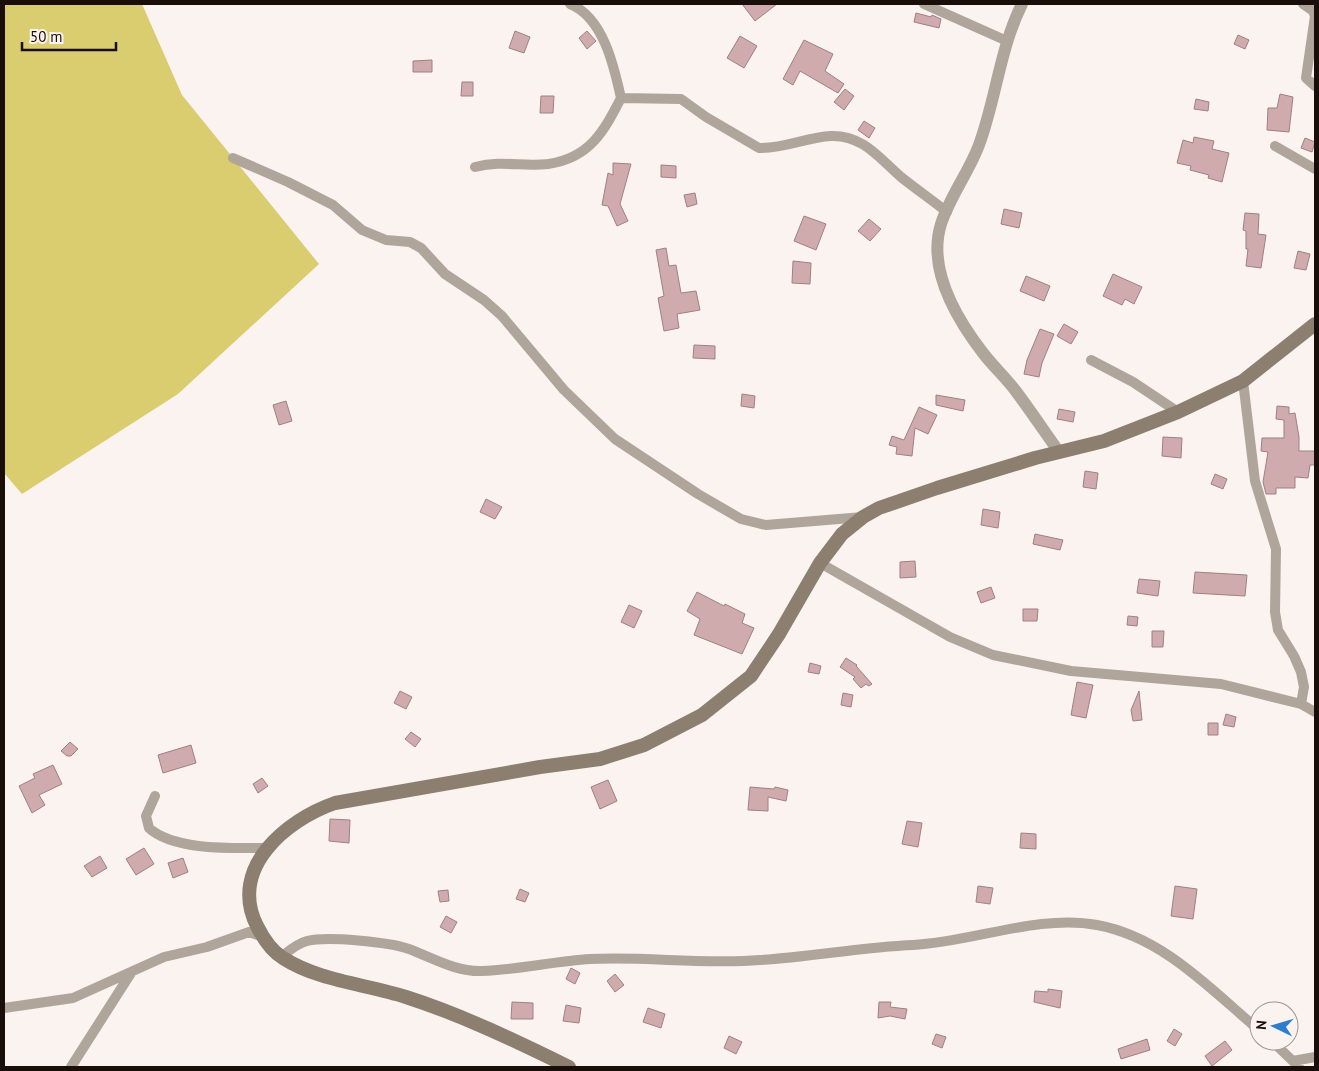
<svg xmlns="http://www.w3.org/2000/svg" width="1319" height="1071" font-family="'PT Sans',sans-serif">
  <rect width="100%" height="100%" fill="#faf3f0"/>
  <path fill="#dacd70" d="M4,4H142L182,95L319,264L178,394L22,494L4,473Z"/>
  <path fill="#cfabae" stroke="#a17f82" d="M742,4H777L755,21Z
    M916,13L931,17L932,15L941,19L939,28L914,22Z
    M515,31L530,37L524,53L509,48Z
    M587,31L596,41L587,49L579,38Z
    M1238,35L1249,40L1245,49L1234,44Z
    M740,36L757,46L744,68L727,58Z
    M804,40L833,54L825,71L844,84L838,93L800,71L793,85L783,79Z
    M432,60V72H413V61Z
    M462,82H473V96H461Z
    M845,89L854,96L844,110L834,102Z
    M1280,94L1293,97L1289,132L1267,130L1268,108H1277Z
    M541,96H554L553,113H540Z
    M1196,99L1209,102L1208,111L1194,109Z
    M864,121L875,128L869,138L858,130Z
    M1194,137L1214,141L1212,149L1229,153L1222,182L1208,178L1209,175L1190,170L1191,166L1177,163L1183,140L1193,143Z
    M1305,138L1315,142L1312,152L1301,148Z
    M613,163L631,164L620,204L628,221L617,226L608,206L602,205L608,173L613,175Z
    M661,165L676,166V178L661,177Z
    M695,193L697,204L687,207L684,195Z
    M1004,209L1022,213L1019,228L1001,224Z
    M1245,213L1259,214L1258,234L1266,235L1261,268L1246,266L1248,249H1246V231L1243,230Z
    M804,216L826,224L816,250L794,241Z
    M869,219L881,229L870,241L858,231Z
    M666,248L669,266L676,265L681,293L696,291L700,310L677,314L679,328L664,331L658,298L664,296L656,250Z
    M1298,251L1310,254L1306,270L1294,268Z
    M793,261L811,263L810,284L792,283Z
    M1113,274L1142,287L1134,304L1125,299L1122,305L1103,296Z
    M1026,276L1050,286L1044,301L1020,291Z
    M1064,324L1078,332L1071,344L1057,336Z
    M1040,329L1054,334L1042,363L1039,377L1024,374L1027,360Z
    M694,345L715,346V359L693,358Z
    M742,394L755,396L754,408L741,406Z
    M936,395L965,400L963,411L936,405Z
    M286,401L292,421L279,425L273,405Z
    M1277,406L1289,407V414L1295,413L1299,437V451H1315V465H1310L1308,478L1295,477V488H1276V494H1266L1263,482L1268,452L1261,451L1262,438H1284V420L1276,419Z
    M919,407L937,415L928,434L915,428L912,456L896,454L897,447L889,445L892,436L904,440Z
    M1059,409L1075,412L1073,422L1057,419Z
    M1163,437L1182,438L1181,458L1162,456Z
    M1085,471L1098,473L1096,489L1083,487Z
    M1215,474L1227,479L1223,489L1211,484Z
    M486,499L502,507L495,519L480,512Z
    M983,509L1000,512L998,528L981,525Z
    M1035,534L1063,540L1060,550L1033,544Z
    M915,561L916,577L900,578V562Z
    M1195,572L1247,575L1245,596L1193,593Z
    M1139,579L1160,581L1158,596L1137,593Z
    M991,587L995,598L981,603L977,592Z
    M697,592L724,606L725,604L745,614L742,623L754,628L742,654L694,635L700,619L687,611Z
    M629,605L642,611L634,628L621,622Z
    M1023,609H1038L1037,621H1023Z
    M1128,616L1138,617L1137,626L1127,625Z
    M1152,631H1164L1163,647H1152Z
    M846,658L857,665L856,666L872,684L869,686L866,684L861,688L853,679L855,677L840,667Z
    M810,663L821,666L819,674L808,672Z
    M1077,682L1093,685L1086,718L1071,715Z
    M400,691L412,697L406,709L394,703Z
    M1139,691L1142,720L1133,721L1131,710Z
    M843,693L853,695L851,707L841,705Z
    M1226,714L1236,717L1234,727L1223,725Z
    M1208,723H1218V735H1208Z
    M411,732L421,739L415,747L405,739Z
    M70,742L78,749L71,756H67L61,751Z
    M191,745L196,763L163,773L158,755Z
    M53,765L62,784L39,795L45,805L32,813L19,786L35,778L33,774Z
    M262,778L268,786L258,793L253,784Z
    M608,780L617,801L600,809L591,787Z
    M750,787L774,789L775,787L788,790L786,801L768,797V811L748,810Z
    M330,819L350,820L349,843L329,841Z
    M907,821L922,823L918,847L902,844Z
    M1021,833L1036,834V849L1020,848Z
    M144,848L154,864L136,875L126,859Z
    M100,856L107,868L92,877L84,866Z
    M183,858L188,872L173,878L168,863Z
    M978,886L993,888L990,904L976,902Z
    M1175,886L1197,889L1193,919L1171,916Z
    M520,889L529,893L525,902L516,899Z
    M448,890L449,901L440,902L438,891Z
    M446,916L457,922L451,933L440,927Z
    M571,968L580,973L575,984L566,979Z
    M615,974L624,985L615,992L607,981Z
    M1048,989L1062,991L1060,1008L1034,1002L1035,991L1048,992Z
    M512,1002L533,1003V1019H511Z
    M879,1002H891L890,1007L907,1009L905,1019L890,1016L878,1018Z
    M566,1005L581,1008L579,1023L563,1021Z
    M648,1008L665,1014L661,1028L643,1022Z
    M1174,1029L1182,1034L1175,1046L1167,1041Z
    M936,1034L946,1037L942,1048L932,1044Z
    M729,1036L742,1042L736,1054L724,1048Z
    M1147,1039L1150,1050L1121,1059L1118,1049Z
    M1225,1041L1232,1050L1212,1066L1205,1056Z"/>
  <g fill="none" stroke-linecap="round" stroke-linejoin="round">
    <path stroke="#afa59a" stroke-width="10" d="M924,4L1007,41
      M1303,4L1313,11L1315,16L1306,78L1315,86
      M621,98L681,99L706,117L759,148C784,149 807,137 831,136C863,135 879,158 901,177C916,189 932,200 947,212
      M1275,146L1315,169
      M233,158L288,182L333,205L362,230L386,240L410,242L421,248L445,274L484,300L502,316L564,390L615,439L698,494L741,519L766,525L863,517
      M475,167C503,160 522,167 548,164C590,158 604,131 621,98C614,66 603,17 570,4
      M1091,360L1133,382L1178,412
      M1243,381L1255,481L1276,549L1275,612L1278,630L1294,656L1301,672L1304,687L1301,704L1315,712
      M820,563L950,637L993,655L1071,671L1221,684L1301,704
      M155,796L146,816L149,828C174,851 234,848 267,848
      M281,957C289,951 296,944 307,941C327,936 389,942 409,949C433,958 456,972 482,971C519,970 554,961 590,959C646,956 703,965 760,960C811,957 862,947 913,945C973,942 1038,914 1097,925C1163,937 1210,989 1259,1030
      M4,1008L73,998L164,957L207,947L249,932L263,937
      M1272,1041L1299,1067
      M1293,1061L1315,1057
      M71,1067L131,973"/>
    <path stroke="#afa59a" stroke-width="12" d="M1022,4C1000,48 996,99 979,145C969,172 950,196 941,224C927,269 956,318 983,353C993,366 1005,377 1015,390C1030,410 1044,431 1059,452"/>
    <path stroke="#8d7f6f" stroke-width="14" d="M569,1067C516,1041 462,1015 406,997C365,984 319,981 283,958C271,951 263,938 257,926C228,868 286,820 335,803L540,767L600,759L644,745L702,715L751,676L779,634L820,563L842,534L863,517L879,508L937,488L1035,458L1104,441L1178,412L1243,381L1315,324"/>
  </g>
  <rect width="1319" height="1071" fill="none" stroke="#1a0e0a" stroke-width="10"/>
  <g transform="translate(1274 1026) rotate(275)"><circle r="24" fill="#faf3f0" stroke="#a09794"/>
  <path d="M0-4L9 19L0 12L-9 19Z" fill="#2e7dcd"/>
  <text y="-8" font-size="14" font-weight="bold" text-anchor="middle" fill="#1a0e0a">N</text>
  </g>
  <path d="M22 42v8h94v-8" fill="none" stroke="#1a0e0a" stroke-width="2.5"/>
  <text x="30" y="42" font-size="15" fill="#1a0e0a" stroke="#faf3f0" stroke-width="4" paint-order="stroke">50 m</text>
</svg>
